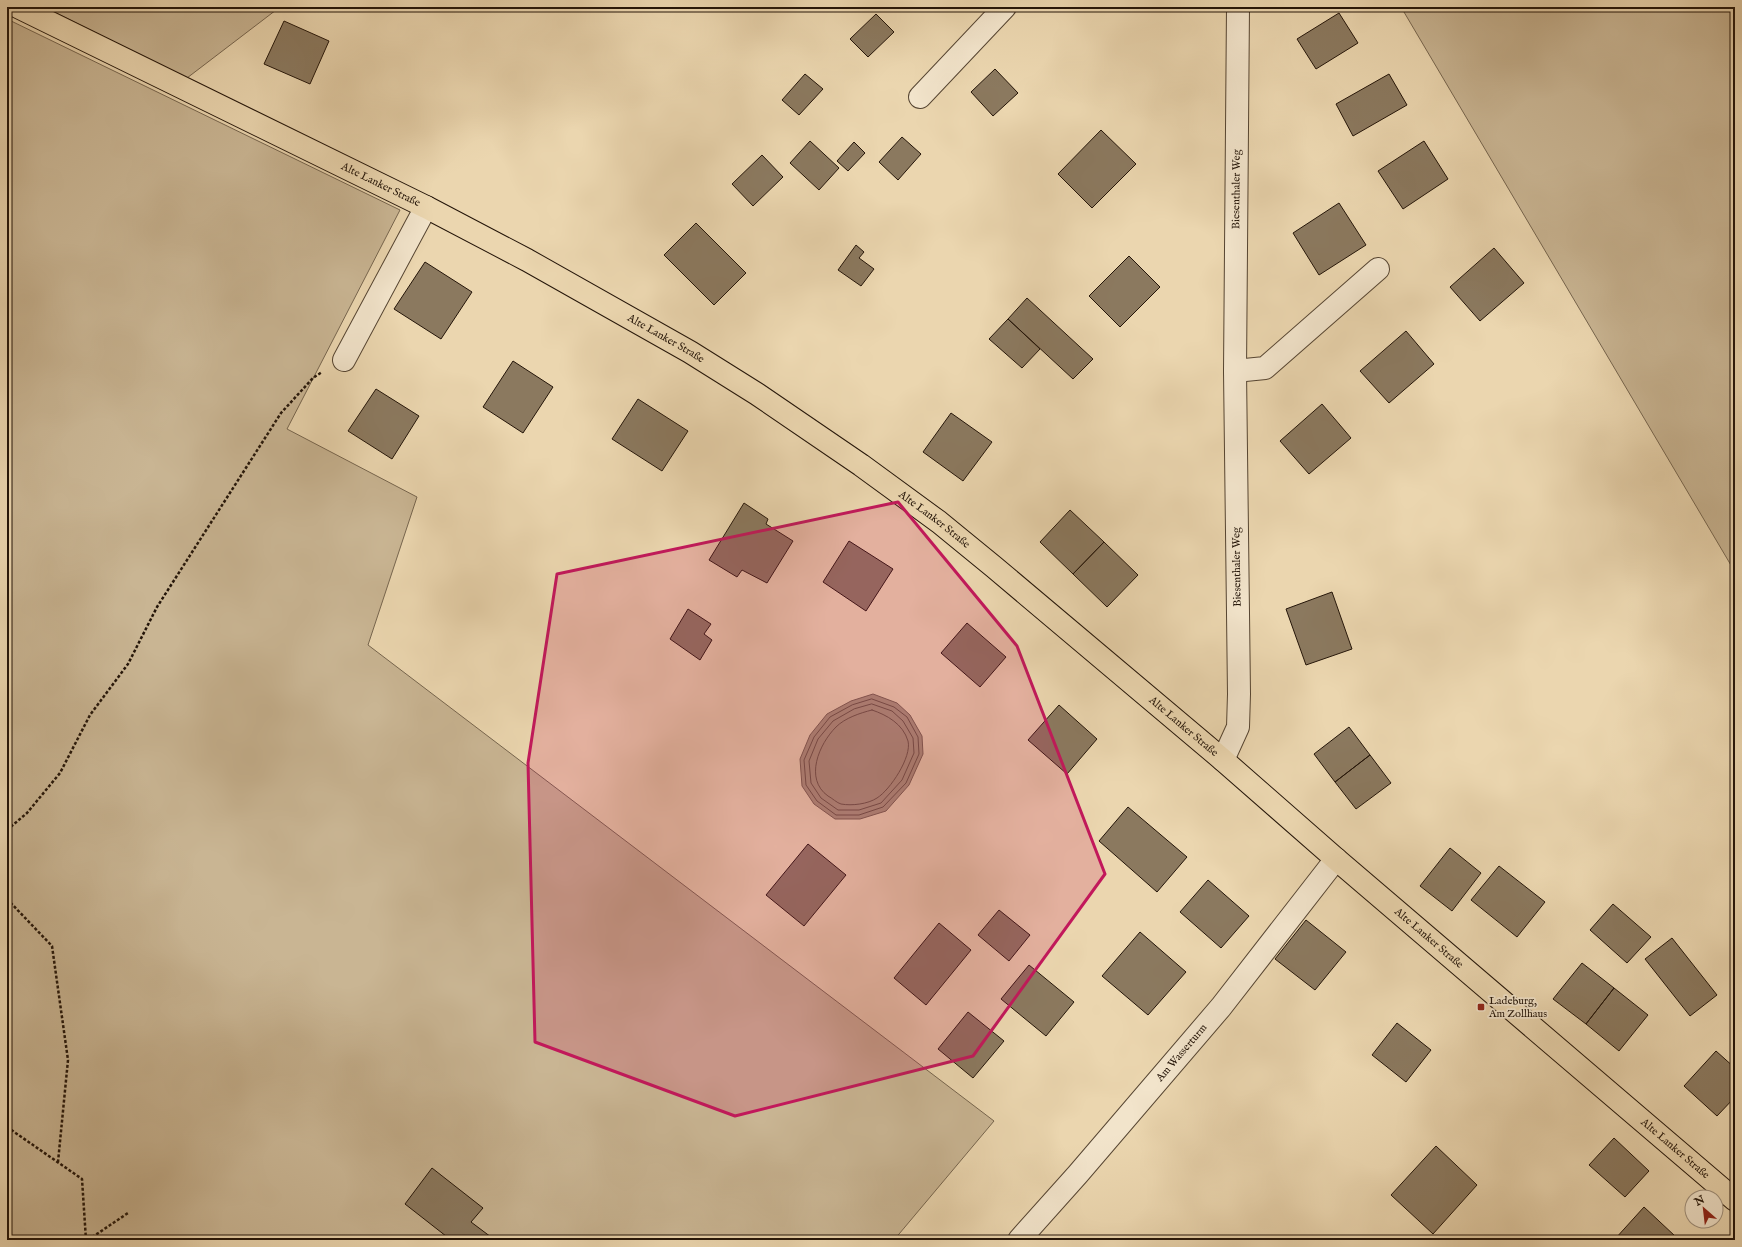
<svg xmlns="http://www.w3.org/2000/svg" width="1742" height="1247" font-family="'IM FELL English',serif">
  <rect width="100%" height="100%" fill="#ebd6af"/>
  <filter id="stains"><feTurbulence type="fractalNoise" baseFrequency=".005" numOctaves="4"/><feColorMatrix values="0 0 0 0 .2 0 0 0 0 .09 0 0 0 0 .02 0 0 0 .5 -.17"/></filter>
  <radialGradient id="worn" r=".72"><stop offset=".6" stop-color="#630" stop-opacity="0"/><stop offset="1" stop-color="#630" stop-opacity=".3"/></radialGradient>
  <path fill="#c9b593" stroke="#76654e" d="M44,7H280L187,78Z
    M1401,7H1735V572Z
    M7,19L400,210L287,429L417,497L368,645L994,1121L894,1240H7Z"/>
  <path fill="#a79477" stroke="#73614b" d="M873,694L897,703L910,715L922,736L923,754L909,785L886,811L860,819H835L814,804L802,786L800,759L810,735L827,714L851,701Z"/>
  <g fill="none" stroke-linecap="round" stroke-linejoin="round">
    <path stroke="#665440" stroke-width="1" d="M872,699L894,707L907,717L918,737L919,754L906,783L883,807L859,815H836L817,801L806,785L804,760L814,737L830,717L852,705Z
      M872,704L892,711L903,721L913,738L914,753L902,780L881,803L859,810H838L821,798L811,783L809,761L818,739L833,721L854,709Z
      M872,710C887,715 903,724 908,741C912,757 890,790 877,798C868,804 852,806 841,804C837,803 832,798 828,796C804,779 819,744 836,727C845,718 860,713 872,710Z"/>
  </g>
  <path fill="#8b795f" stroke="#241509" d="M1339,13L1358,43L1316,69L1297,39Z
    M876,14L894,32L868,57L850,39Z
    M284,21L329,41L310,84L264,64Z
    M995,69L1018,93L993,116L971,92Z
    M805,74L823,89L799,115L782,100Z
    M1389,74L1407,105L1353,136L1336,104Z
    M1101,130L1136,164L1092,208L1058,174Z
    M902,137L921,154L898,180L879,162Z
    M810,141L839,168L819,190L790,163Z
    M1424,141L1448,179L1403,209L1378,171Z
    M854,142L865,153L848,171L837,161Z
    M762,155L783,177L753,206L732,184Z
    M1339,203L1366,245L1319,275L1293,233Z
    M696,223L746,273L714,305L664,255Z
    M856,245L864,252L859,258L874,269L861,286L838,270Z
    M1494,248L1524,283L1480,321L1450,287Z
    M1129,256L1160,287L1120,327L1089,296Z
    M425,262L472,292L441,339L394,309Z
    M1027,298L1093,359L1073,379L1008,319Z
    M1008,319L1040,349L1022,368L989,339Z
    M1406,331L1434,364L1389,403L1360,371Z
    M513,361L553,387L523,433L483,407Z
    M376,389L419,416L392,459L348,431Z
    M638,399L688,431L662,471L612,439Z
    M1322,404L1351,438L1309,474L1280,441Z
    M951,413L992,442L963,481L923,452Z
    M744,503L768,519L766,524L793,541L767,583L742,570L737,577L709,560Z
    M1070,510L1104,542L1073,574L1040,542Z
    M849,541L893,569L866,611L823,582Z
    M1104,542L1138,575L1107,607L1073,574Z
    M1332,592L1352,649L1306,665L1286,609Z
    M688,609L711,624L704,634L712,640L700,660L670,639Z
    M967,623L1006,657L980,687L941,653Z
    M1059,705L1097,739L1067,774L1028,740Z
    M1349,727L1370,755L1335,782L1314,754Z
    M1370,755L1391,783L1356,809L1335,782Z
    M1128,807L1187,857L1157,892L1099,841Z
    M808,844L846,875L804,926L766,895Z
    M1450,848L1481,873L1452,911L1420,886Z
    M1499,866L1545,902L1517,937L1471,900Z
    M1208,880L1249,916L1221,948L1180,912Z
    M1613,904L1651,937L1627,963L1590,930Z
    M999,910L1030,935L1009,961L978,935Z
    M1306,920L1346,952L1315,990L1275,959Z
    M939,923L971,950L926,1005L894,978Z
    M1140,932L1186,972L1148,1015L1102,976Z
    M1672,938L1717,995L1690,1016L1645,959Z
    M1582,963L1614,988L1586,1024L1553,999Z
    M1029,965L1074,1002L1046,1036L1001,999Z
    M1614,988L1648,1015L1619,1051L1586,1024Z
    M968,1012L1004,1041L973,1078L938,1049Z
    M1397,1023L1431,1050L1406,1082L1372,1055Z
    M1716,1051L1735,1068V1097L1717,1116L1684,1086Z
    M1614,1138L1649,1171L1625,1197L1589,1165Z
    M1436,1146L1477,1185L1433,1234L1391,1195Z
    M432,1168L483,1208L471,1222L495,1240H451L405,1204Z
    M1644,1207L1675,1236L1672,1240L1615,1239Z"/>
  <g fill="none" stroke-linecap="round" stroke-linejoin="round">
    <g stroke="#564532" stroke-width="24">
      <g id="minor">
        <path d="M920,97L1005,7"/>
        <path d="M344,360L426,207"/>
        <path d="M1235,371L1265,368L1378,269"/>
        <path id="s1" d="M1223,760L1238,727L1239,694L1235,371L1238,7"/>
        <path id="s2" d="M1019,1240L1078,1174L1221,1007L1336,859"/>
      </g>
    </g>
    <g stroke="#241509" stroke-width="24">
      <g id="major">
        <path id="s3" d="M18,7L426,207L527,260L690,352L757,394L861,465L939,522L994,567L1223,760L1336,859L1735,1200"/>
      </g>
    </g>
    <path stroke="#241509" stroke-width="2.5" stroke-dasharray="3 2" stroke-linecap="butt" d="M7,830L27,813L60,773L90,715L128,664L157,607L281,413L313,378L322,372
      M7,899L52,946L68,1060L58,1162
      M7,1127L82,1179L86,1240
      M88,1240L128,1213"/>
    <use href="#minor" stroke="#f2e4cb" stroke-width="22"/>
    <use href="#major" stroke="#ebd6af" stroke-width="22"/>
  </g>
  <path fill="#c2185b" fill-opacity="0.2" stroke="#c2185b" stroke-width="3" stroke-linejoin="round" d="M898,502L1017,646L1105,874L973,1056L735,1116L535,1042L528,763L557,574Z"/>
  <rect fill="#8f2418" stroke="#f2e4cb" stroke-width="1.5" x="1477" y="1003" width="8" height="8" rx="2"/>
  <g text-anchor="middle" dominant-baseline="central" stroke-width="3.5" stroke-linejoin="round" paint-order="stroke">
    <g font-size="11" fill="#241509" stroke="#f2e4cb">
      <text stroke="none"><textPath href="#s3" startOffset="404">Alte Lanker Straße</textPath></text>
      <text stroke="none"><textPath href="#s1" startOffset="574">Biesenthaler Weg</textPath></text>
      <text stroke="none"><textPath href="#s3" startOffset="728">Alte Lanker Straße</textPath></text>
      <text stroke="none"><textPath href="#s3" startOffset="1052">Alte Lanker Straße</textPath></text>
      <text transform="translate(1237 567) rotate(-91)">Biesenthaler Weg</text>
      <text stroke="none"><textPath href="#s3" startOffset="1376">Alte Lanker Straße</textPath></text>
      <text stroke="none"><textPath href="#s3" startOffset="1700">Alte Lanker Straße</textPath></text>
      <text stroke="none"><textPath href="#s2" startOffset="248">Am Wasserturm</textPath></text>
      <text stroke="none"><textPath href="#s3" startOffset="2024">Alte Lanker Straße</textPath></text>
    </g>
    <g font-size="11" fill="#241509" stroke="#f2e4cb" text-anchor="start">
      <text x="1489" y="1001">Ladeburg,<tspan x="1489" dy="13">Am Zollhaus</tspan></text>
    </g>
  </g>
  <rect width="1742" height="1247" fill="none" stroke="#ebd6af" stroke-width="24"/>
  <rect x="8" y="8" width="1726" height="1231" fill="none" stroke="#241509" stroke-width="2"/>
  <rect x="12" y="12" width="1718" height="1223" fill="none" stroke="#241509"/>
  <g transform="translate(1704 1209) rotate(332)"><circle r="19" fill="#f2e4cb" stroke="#a0917d"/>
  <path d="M0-3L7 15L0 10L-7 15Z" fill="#8f2418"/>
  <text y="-6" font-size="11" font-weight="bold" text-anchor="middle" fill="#241509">N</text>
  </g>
  <rect width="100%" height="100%" filter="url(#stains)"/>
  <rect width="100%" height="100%" fill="url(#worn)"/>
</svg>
